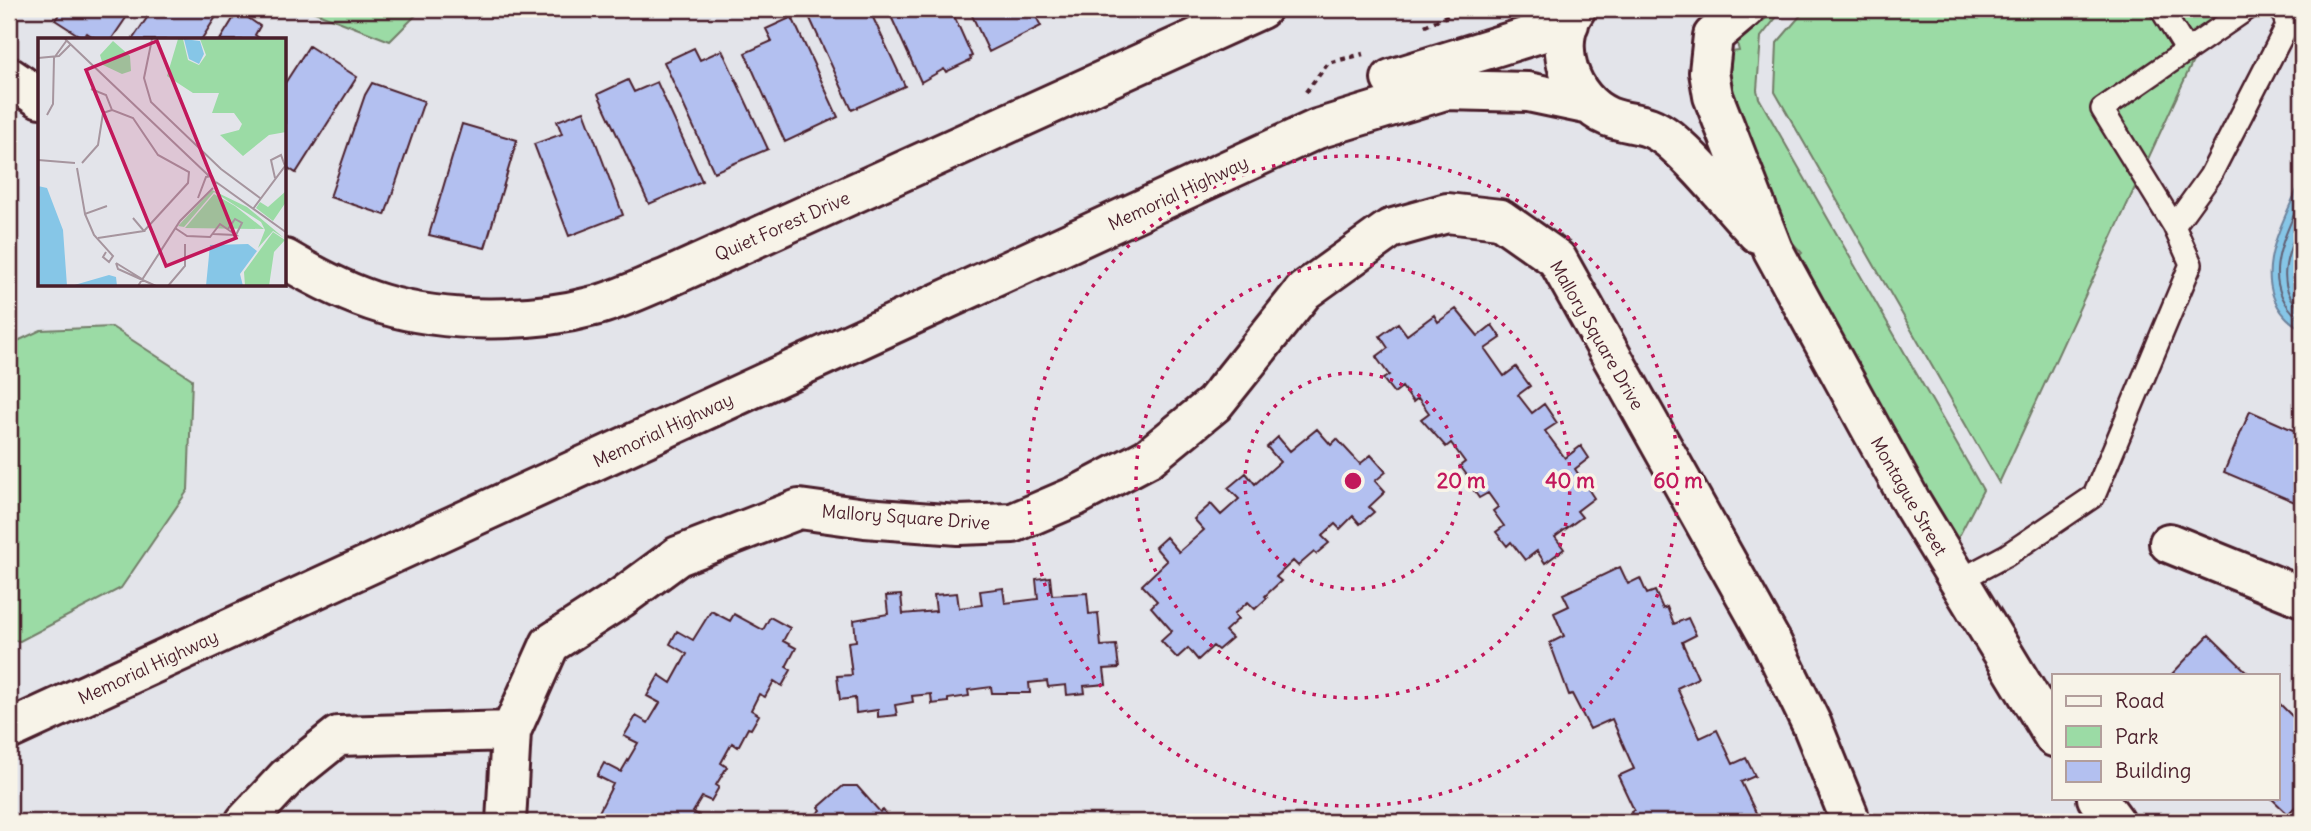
<svg xmlns="http://www.w3.org/2000/svg" width="2311" height="831" font-family="Delius,sans-serif">
  <rect width="100%" height="100%" fill="#e3e4ea"/>
  <filter id="ink" filterUnits="userSpaceOnUse"><feTurbulence type="fractalNoise" baseFrequency=".0143" numOctaves="2"/><feDisplacementMap in="SourceGraphic" scale="14" xChannelSelector="R" yChannelSelector="G"/><feConvolveMatrix kernelMatrix="1 2 1 2 8 2 1 2 1" color-interpolation-filters="sRGB"/></filter>
  <g filter="url(#ink)">
    <path fill="#9bdba5" stroke="#727d68" stroke-width="2" d="M307,9H422L390,41Z
      M1777,9H1783L1761,37L1757,90L1759,98L1983,490L1957,540L1929,494L1799,256L1802,253L1791,241L1734,93L1730,72L1732,52L1739,51L1737,43Z
      M1806,9H2217L1999,483L1775,92L1777,43Z
      M112,327L192,379L188,490L121,588L20,641L9,640V345L41,330Z"/>
    <path fill="#86c6e7" stroke="#6e839c" stroke-width="2" d="M2302,178V330C2297,326 2290,322 2285,316C2249,275 2285,220 2302,178Z"/>
    <g fill="none" stroke-linecap="round" stroke-linejoin="round">
      <path stroke="#626276" stroke-width="2" d="M2302,196C2284,240 2256,284 2302,321
        M2302,219C2290,248 2271,285 2302,310"/>
    </g>
    <path fill="#b3c0f0" stroke="#4a1f2b" stroke-width="2" d="M63,9H132L111,40H98L87,33L83,38L55,20Z
      M153,9H221L201,40H132Z
      M814,9H869L905,86L852,110L807,12Z
      M897,9H951L972,56L970,57L971,60L946,72L944,69L921,82L889,12Z
      M969,9H1032L1041,26L989,52Z
      M238,11L260,26L255,35L262,40H220Z
      M792,17L838,117L785,142L745,53L772,41L766,29Z
      M309,46L357,77L296,173L285,166V83Z
      M694,48L700,60L722,50L768,149L714,172L664,62Z
      M628,80L634,92L657,82L702,181L649,204L598,94Z
      M372,83L424,101L385,215L330,197L365,95Z
      M584,111L623,215L569,236L534,144L562,134L557,121Z
      M462,124L517,140L485,248L429,235Z
      M1456,309L1478,336L1492,325L1501,338L1485,349L1504,376L1516,367L1530,386L1518,395L1532,413L1544,404L1557,423L1545,431L1565,458L1581,446L1589,458L1575,469L1594,498L1577,511L1582,517L1555,537L1564,549L1545,563L1537,551L1525,560L1511,542L1507,546L1496,532L1504,526L1493,511L1498,507L1488,493L1479,498L1470,485L1473,483L1460,466L1465,462L1451,443L1446,447L1421,419L1429,413L1418,398L1413,402L1402,387L1394,393L1383,379L1389,375L1376,357L1388,348L1380,336L1398,323L1407,335L1434,315L1438,322Z
      M2250,411L2302,434V505L2224,472Z
      M1317,429L1331,445L1337,439L1360,464L1371,455L1386,472L1375,481L1385,492L1369,507L1374,512L1360,524L1353,516L1340,529L1335,524L1322,536L1329,543L1316,554L1314,552L1298,566L1293,561L1276,577L1281,581L1265,596L1267,598L1255,609L1248,602L1234,614L1238,619L1225,631L1232,638L1218,650L1213,646L1198,660L1188,648L1177,658L1161,641L1172,631L1151,607L1157,601L1142,585L1167,561L1155,547L1166,537L1179,552L1204,530L1194,519L1211,504L1221,515L1239,499L1228,488L1246,473L1255,484L1280,462L1267,447L1278,437L1290,451Z
      M1620,567L1628,584L1640,578L1647,594L1655,591L1663,609L1667,607L1674,624L1688,618L1696,635L1682,642L1698,678L1677,688L1700,738L1717,730L1733,764L1746,758L1755,776L1741,782L1760,821L1636,822L1631,812L1634,810L1618,776L1634,769L1612,719L1590,729L1572,694L1569,695L1550,643L1564,636L1554,613L1569,606L1563,594Z
      M1050,577L1052,595L1087,593L1089,614L1098,613L1101,646L1116,645L1119,668L1104,669L1106,684L1084,686L1085,693L1067,695L1066,685L1048,687L1047,681L1029,683L1030,693H992L991,687L968,690L969,696L948,699V702L932,704L931,694L912,696L913,702L895,705L897,715L878,717V710L856,713L855,698L840,700L837,676L852,675L848,642L856,641L854,620L888,614L886,596L901,595L903,614L936,611L934,595L957,593L959,608L982,605L980,591L1003,588L1005,603L1038,599L1036,579Z
      M711,611L730,621L734,614L763,630L770,617L790,628L783,641L796,648L786,667L791,670L782,686L774,681L765,697L759,694L751,710L759,715L751,729L748,728L738,747L732,743L721,763L727,767L716,785L719,787L711,801L702,797L693,812L699,815L695,822H609L597,816L613,784L597,776L604,763L621,772L638,743L624,736L636,716L648,723L660,703L647,696L659,675L671,683L687,654L670,644L677,631L693,640Z
      M2209,635L2250,675H2171Z
      M2278,702L2302,726V800L2288,814L2271,798H2278Z
      M843,786H857L880,812L883,810L893,822H807L821,810L819,807Z"/>
    <g fill="none" stroke-linecap="round" stroke-linejoin="round">
      <g stroke="#4a1f2b" stroke-width="26">
        <path id="service" d="M2161,9L2187,51
          M2174,226L2210,176L2287,26L2282,9
          M1958,581L2007,555L2094,496L2191,264L2174,226L2102,109L2247,9"/>
      </g>
      <g stroke="#4a1f2b" stroke-width="44">
        <path id="minor" d="M9,77L40,98
          M285,259C315,277 348,294 382,304C445,323 531,323 594,306C618,300 642,288 665,279L1261,9
          M2169,543L2302,597
          M245,822L287,777L338,736L511,731L550,644L621,598L678,556L799,509L865,518L958,525L1013,523L1076,496L1148,458L1214,404L1304,291L1390,229L1447,213L1500,219L1557,259L1771,641L1812,725L1848,814L1849,822
          M506,822L511,731"/>
      </g>
      <g stroke="#4a1f2b" stroke-width="44">
        <path id="tertiary" d="M1576,9C1551,44 1570,101 1609,117C1633,126 1645,120 1669,139C1701,166 1728,202 1757,233
          M1745,9L1713,36L1709,72L1713,96L1773,250L1911,502L2054,737
          M1391,79L1569,24
          M9,730L1317,129L1445,90L1528,92L1590,105
          M2097,798L2115,822"/>
      </g>
      <path stroke="#4a1f2b" stroke-width="4.5" stroke-dasharray="5 5" stroke-linecap="butt" d="M1425,26L1461,9
        M1306,92L1328,63L1363,54"/>
      <use href="#service" stroke="#f7f3e8" stroke-width="21"/>
      <use href="#minor" stroke="#f7f3e8" stroke-width="38"/>
      <use href="#tertiary" stroke="#f7f3e8" stroke-width="38"/>
    </g>
  </g>
  <g fill="none" stroke="#c2185b" stroke-width="3.5" stroke-dasharray="3.5 7">
    <circle cx="1353" cy="481" r="108"/>
    <circle cx="1353" cy="481" r="217"/>
    <circle cx="1353" cy="481" r="325"/>
  </g>
  <g text-anchor="middle" dominant-baseline="central" stroke-width="7" stroke-linejoin="round" paint-order="stroke">
    <g font-size="18" fill="#4a1f2b" stroke="#f7f3e8">
      <text transform="translate(1178 193) rotate(-25)">Memorial Highway</text>
      <text transform="translate(782 226) rotate(-24)">Quiet Forest Drive</text>
      <text transform="translate(1597 335) rotate(60)">Mallory Square Drive</text>
      <text transform="translate(663 430) rotate(-25)">Memorial Highway</text>
      <text transform="translate(1909 496) rotate(60)">Montague Street</text>
      <text transform="translate(906 517) rotate(4)">Mallory Square Drive</text>
      <text transform="translate(148 667) rotate(-25)">Memorial Highway</text>
    </g>
  </g>
  <g transform="translate(38 38)">
    <rect width="248" height="248" fill="#e3e4ea"/>
    <path d="M140,1H145L150,22L161,27L168,17L162,1H248V94L231,97L205,118L182,97L201,92L204,86L196,75H174L181,55H155L129,38ZM75,3L92,18L93,33L84,36L65,27L62,17ZM174,152L209,169L246,200L235,193L220,210L227,192L223,184L176,154L146,189L140,188ZM248,153V164L235,183L218,170L222,164L230,169ZM176,156L197,168L226,191L147,190ZM235,194L247,202L236,214L231,248H207L206,234Z" fill="#9bdba5"/>
    <path d="M146,1L162,3L166,16L161,26L151,21ZM0,148L9,150L25,192L29,248H0ZM210,206L219,213L202,236L205,248H168L172,207ZM71,237L78,239L79,248H33Z" fill="#86c6e7"/>
    <path fill="none" stroke="#a6959e" stroke-width="2" d="M27,1L171,138M114,1L106,40L113,64L183,131L222,160M0,20L21,18L33,6M53,51L68,57L74,72L95,80L120,117L151,134L150,145L106,193M9,77L15,66L16,20L29,2M0,122L37,125M44,125L60,107L65,75L74,72M39,130L47,176L69,168M178,144L249,195M160,160L168,139L174,138L178,146M215,171L247,128L243,117L233,122L237,140M47,176L56,197L75,218L71,224L65,219L68,214M137,190L149,198L172,199L182,186L198,197L175,196M190,191L197,181L204,185L198,197M60,200L106,193L95,180M78,225L80,231L118,248M78,225L104,241M100,248L142,183L175,150M130,248L147,228V206"/>
    <path fill="#c2185b" fill-opacity="0.15" stroke="#c2185b" stroke-width="3.5" d="M119,3L198,200L128,228L48,32Z"/>
    <rect width="248" height="248" fill="none" stroke="#4a1f2b" stroke-width="3.5"/>
  </g>
  <circle cx="1353" cy="481" r="10" fill="#c2185b" stroke="#f7f3e8" stroke-width="3.5"/>
  <g font-size="21" text-anchor="middle" font-weight="bold" fill="#c2185b" stroke="#f7f3e8" stroke-width="7" stroke-linejoin="round" paint-order="stroke">
    <text x="1461" y="488">20 m</text>
    <text x="1570" y="488">40 m</text>
    <text x="1678" y="488">60 m</text>
  </g>
  <rect width="2311" height="831" fill="none" stroke="#f7f3e8" stroke-width="35"/>
  <rect x="18" y="18" width="2276" height="796" fill="none" stroke="#4a1f2b" stroke-width="2.5" filter="url(#ink)"/>
  <rect x="2052" y="674" width="228" height="126" fill="#f7f3e8" stroke="#b29e9c" stroke-width="2"/>
  <rect x="2066" y="696" width="35" height="10" fill="#f7f3e8" stroke="#b29e9c" stroke-width="2"/>
  <text x="2115" y="708" font-size="21" fill="#4a1f2b">Road</text>
  <rect x="2066" y="726" width="35" height="21" fill="#9bdba5" stroke="#b29e9c" stroke-width="2"/>
  <text x="2115" y="744" font-size="21" fill="#4a1f2b">Park</text>
  <rect x="2066" y="761" width="35" height="21" fill="#b3c0f0" stroke="#b29e9c" stroke-width="2"/>
  <text x="2115" y="778" font-size="21" fill="#4a1f2b">Building</text>
</svg>
